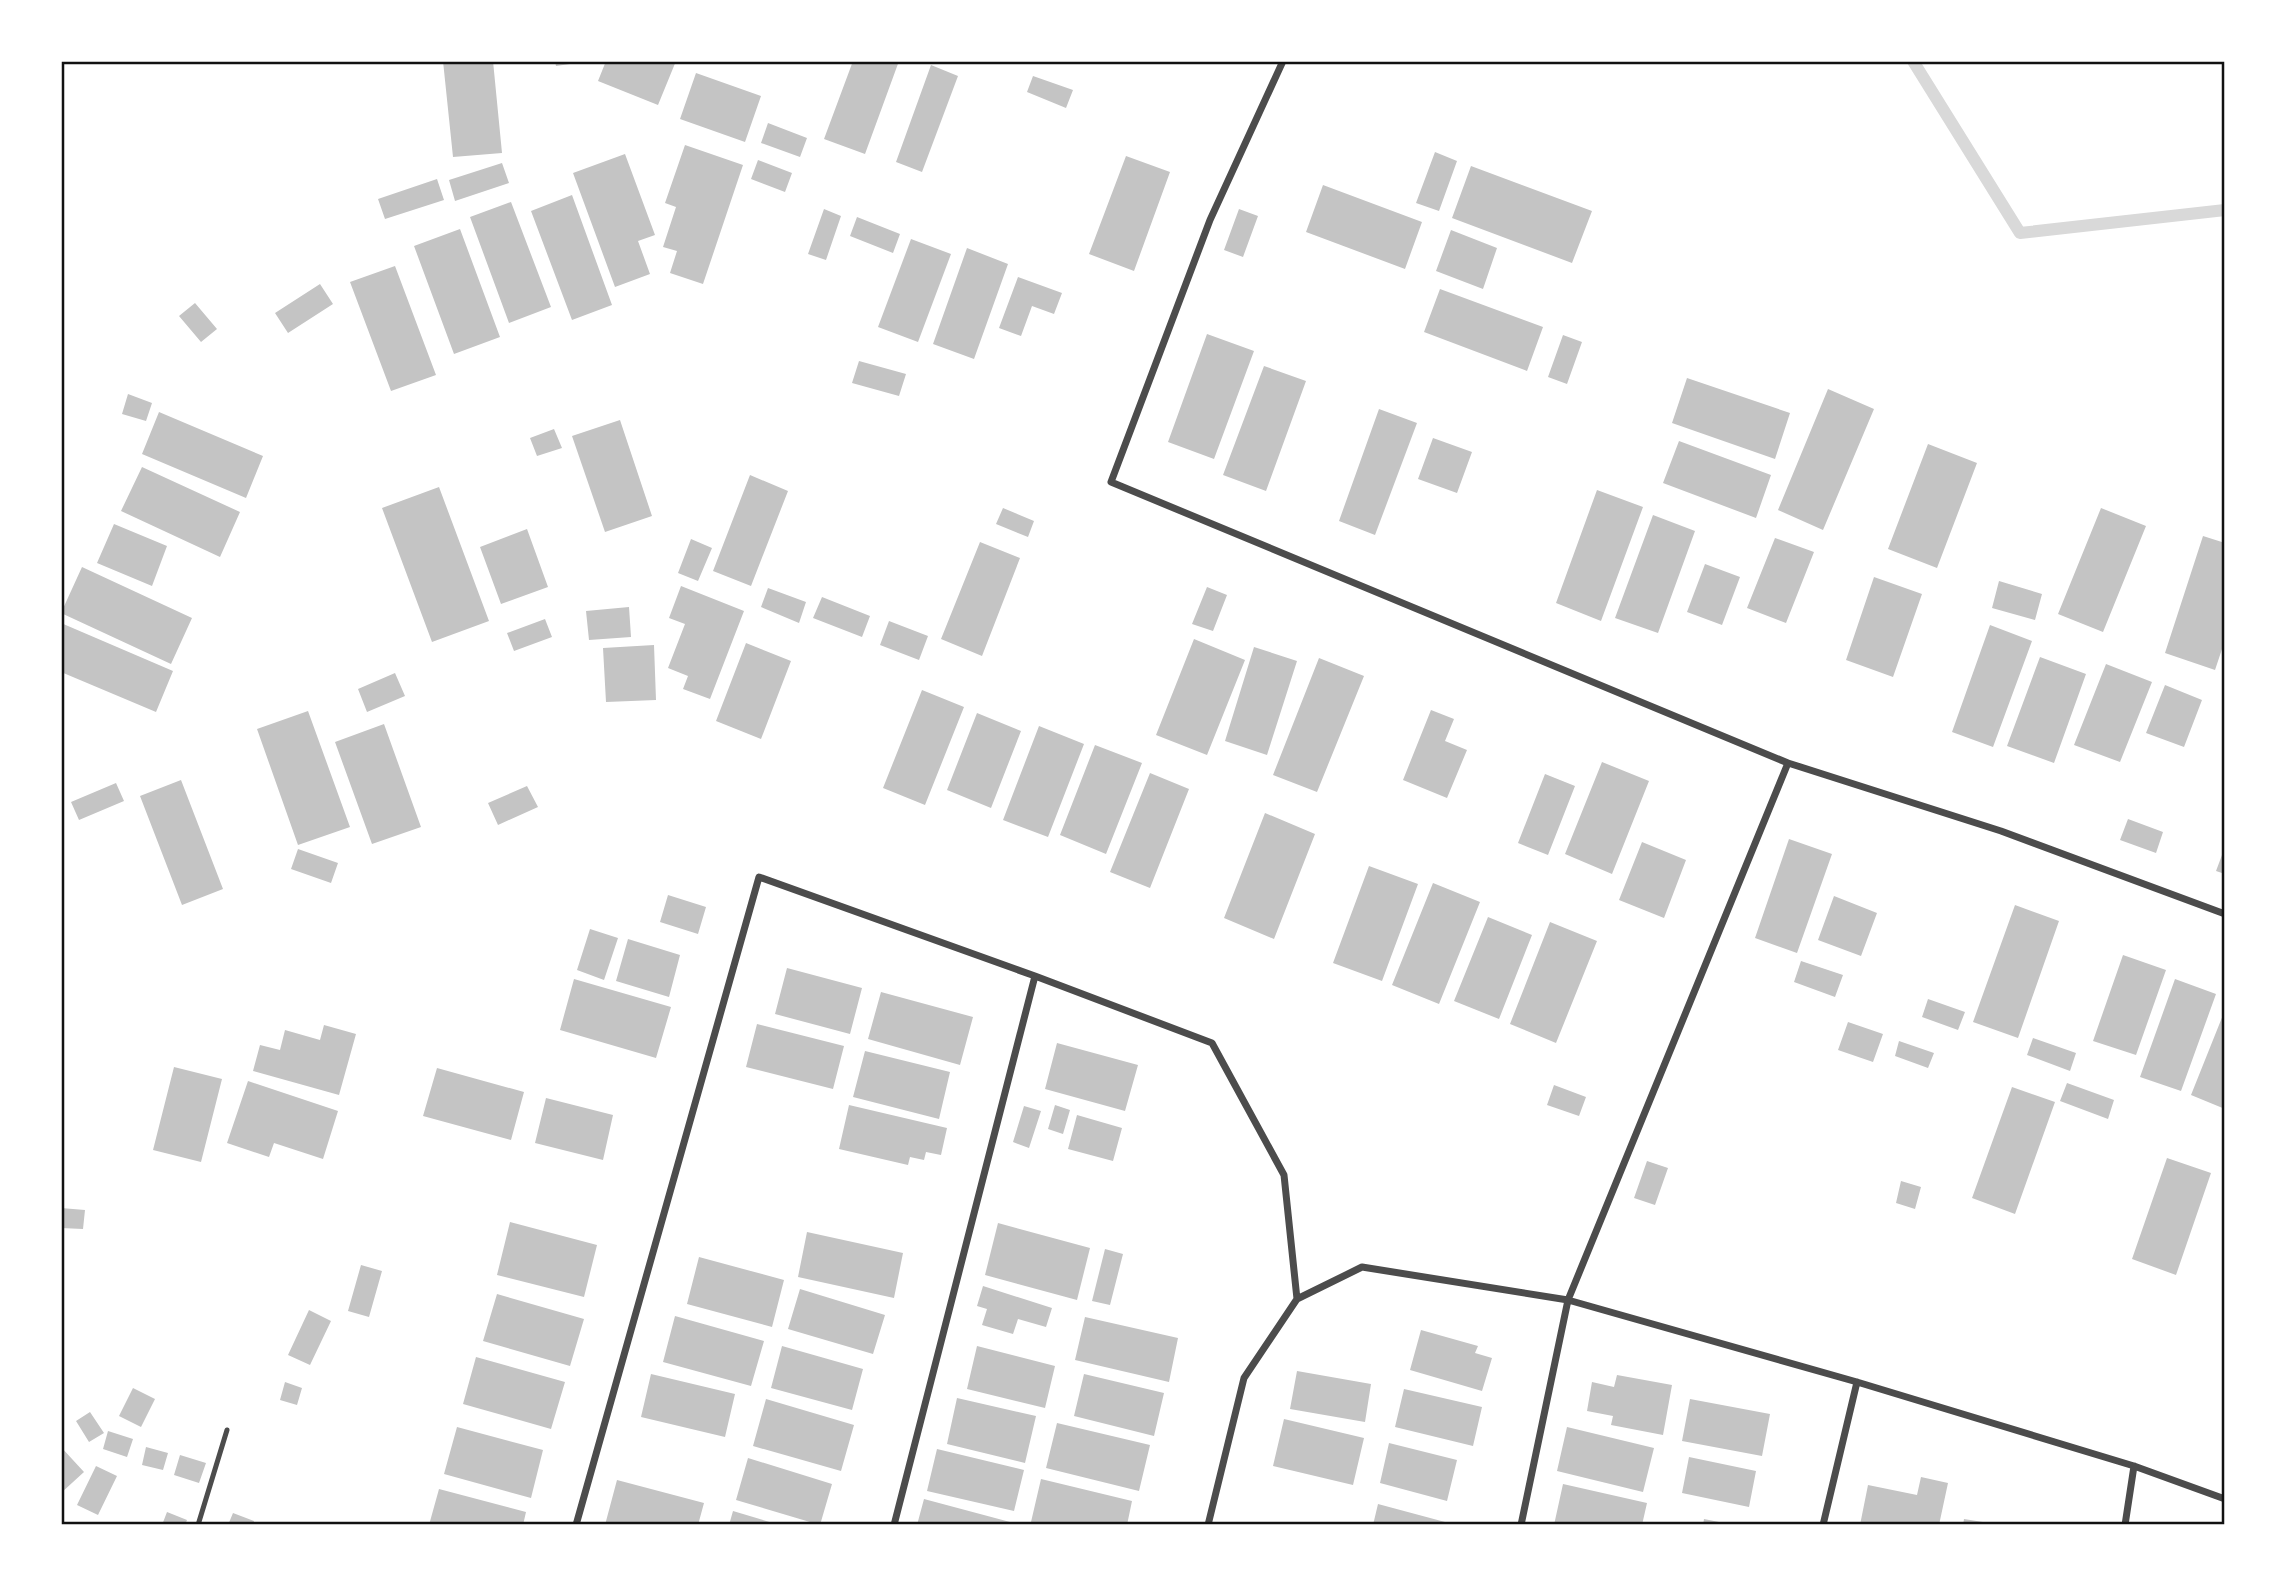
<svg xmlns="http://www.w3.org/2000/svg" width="2286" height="1586" font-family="'Noto Sans',sans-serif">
  <rect width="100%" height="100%" fill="#fff"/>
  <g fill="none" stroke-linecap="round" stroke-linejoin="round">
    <path stroke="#d9d9d9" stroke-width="12" d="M1913,61L2020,233L2225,210"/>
  </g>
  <path fill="#c4c4c4" d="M443,61H493L502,153L453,157Z
    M555,61H577V63L556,66Z
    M606,61H676L658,105L598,81Z
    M853,61H899L865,154L824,139Z
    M931,65L958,76L922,172L896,162Z
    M696,73L761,96L745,142L680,119Z
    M1033,76L1073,90L1066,108L1027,92Z
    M768,123L807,138L800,157L761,143Z
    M685,145L743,165L703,284L670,273L677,251L663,247L676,207L665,203Z
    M1435,152L1457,161L1439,211L1416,203Z
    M625,154L655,235L638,241L650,274L615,287L573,173Z
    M1126,156L1170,172L1134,271L1089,254Z
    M758,160L792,173L785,192L751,179Z
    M502,163L509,183L455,201L449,180Z
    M1471,166L1592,211L1572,263L1452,218Z
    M437,179L444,200L385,219L378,199Z
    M1323,185L1422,222L1405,269L1306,232Z
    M572,195L612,305L572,320L531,211Z
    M511,202L551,307L509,323L470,217Z
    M824,209L841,216L826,260L808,254Z
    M1239,209L1258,216L1243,257L1224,250Z
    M857,217L900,234L893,253L850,236Z
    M460,229L500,337L454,354L414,246Z
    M1451,230L1497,248L1483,289L1436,271Z
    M911,239L951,254L918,342L878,327Z
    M967,248L1008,264L974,359L933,344Z
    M395,266L436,375L391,391L350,282Z
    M1018,277L1062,293L1054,314L1032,306L1021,336L999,328Z
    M320,284L333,304L288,333L275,313Z
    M1440,289L1543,327L1527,371L1424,332Z
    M195,303L217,329L201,342L179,316Z
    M1207,334L1254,351L1214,459L1168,442Z
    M1563,335L1582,342L1567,384L1548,377Z
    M859,361L906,374L899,396L852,383Z
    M1264,366L1306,381L1266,491L1223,475Z
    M1687,378L1790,413L1775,459L1672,423Z
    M1828,389L1874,409L1823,530L1778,510Z
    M128,394L152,403L146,421L122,414Z
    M1379,409L1417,423L1375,535L1339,521Z
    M159,412L263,456L246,498L142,454Z
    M620,420L652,516L605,532L572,436Z
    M554,429L562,448L537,456L530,438Z
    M1433,438L1472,452L1457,493L1418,479Z
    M1679,441L1771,475L1756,518L1663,483Z
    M1928,444L1977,463L1937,568L1888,549Z
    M142,467L240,512L220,557L121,511Z
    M750,475L788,491L751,586L713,571Z
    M439,487L489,621L432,642L382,508Z
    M1597,490L1643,507L1601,621L1556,603Z
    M1003,508L1034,521L1028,537L996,524Z
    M2101,508L2146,526L2103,632L2058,614Z
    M1653,515L1695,531L1658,633L1615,618Z
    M114,524L167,546L152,586L97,563Z
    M527,529L548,587L501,604L480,547Z
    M2203,536L2225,543V640L2215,670L2165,653Z
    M1775,538L1814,552L1786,623L1747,608Z
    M691,539L712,548L698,581L678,573Z
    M980,542L1020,558L982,656L941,639Z
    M1705,564L1740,577L1722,625L1687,612Z
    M82,567L192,618L171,664L61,613Z
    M1874,577L1922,594L1893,677L1846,660Z
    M1999,581L2042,594L2035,620L1992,608Z
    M681,586L744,611L710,699L683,689L688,676L668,668L685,624L669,618Z
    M1207,587L1227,595L1213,631L1192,624Z
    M768,588L806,602L799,623L761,607Z
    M822,597L870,616L862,637L813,618Z
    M629,607L631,637L589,640L586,611Z
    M545,619L552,637L514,651L507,633Z
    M889,621L928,636L919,660L880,645Z
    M61,623L173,671L156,712L61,672Z
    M1990,625L2032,641L1993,747L1952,732Z
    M1194,639L1245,660L1207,755L1156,735Z
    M746,643L791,661L761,739L716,721Z
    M654,645L656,700L606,702L603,648Z
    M1254,647L1297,661L1267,755L1225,741Z
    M2040,657L2086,674L2054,763L2007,746Z
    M1319,658L1364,676L1317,792L1273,775Z
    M2106,664L2152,682L2120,762L2074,745Z
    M395,673L405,696L367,712L358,689Z
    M2165,685L2202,700L2184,747L2146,733Z
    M922,690L964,707L925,805L883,788Z
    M1431,710L1454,719L1445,741L1467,750L1447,798L1403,780Z
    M308,711L350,827L298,845L257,729Z
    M977,713L1021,731L991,808L947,790Z
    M384,724L421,827L372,844L335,742Z
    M1039,726L1084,744L1048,837L1003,820Z
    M1095,745L1142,763L1106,854L1060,835Z
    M1602,762L1649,781L1612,874L1565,854Z
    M1150,773L1189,789L1150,888L1110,872Z
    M1545,774L1575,786L1548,855L1518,843Z
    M181,780L223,889L182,905L140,796Z
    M116,783L124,801L79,820L71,802Z
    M527,786L538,807L498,825L488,803Z
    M1265,813L1315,834L1274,939L1224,918Z
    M2128,819L2163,832L2156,853L2120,840Z
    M1789,839L1832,854L1797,953L1755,938Z
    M1642,842L1686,860L1664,918L1619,900Z
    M2225,847V874L2216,871Z
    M298,849L338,863L331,883L291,869Z
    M1369,866L1418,884L1382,981L1333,963Z
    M1433,883L1480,902L1439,1004L1392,985Z
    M668,895L706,907L698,934L660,922Z
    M1834,896L1877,913L1861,956L1818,940Z
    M2015,905L2059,921L2018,1038L1973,1022Z
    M1488,917L1532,935L1499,1019L1454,1001Z
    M1550,922L1597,941L1556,1043L1510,1024Z
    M590,929L618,938L604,980L577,970Z
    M628,939L680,955L669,997L616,981Z
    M2123,955L2166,970L2136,1055L2093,1041Z
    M1801,961L1843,975L1835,997L1794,982Z
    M787,968L862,988L850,1034L775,1014Z
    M574,979L671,1007L656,1058L560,1030Z
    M2175,979L2216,994L2181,1091L2140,1077Z
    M881,992L973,1017L960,1065L868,1039Z
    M1928,999L1965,1012L1958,1030L1922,1017Z
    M2225,1010V1109L2191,1095Z
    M1848,1022L1883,1034L1873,1062L1838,1050Z
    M757,1024L844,1046L833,1089L746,1067Z
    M324,1025L356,1034L339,1095L253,1071L260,1045L280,1050L285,1030L320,1040Z
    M2033,1038L2076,1053L2070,1071L2027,1055Z
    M1899,1041L1934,1053L1928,1068L1895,1056Z
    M1057,1043L1138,1065L1125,1111L1045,1089Z
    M865,1051L950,1072L939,1119L853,1097Z
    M174,1067L222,1079L201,1162L153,1150Z
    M437,1068L524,1092L511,1140L423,1116Z
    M248,1081L338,1111L323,1159L274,1143L269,1157L227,1143Z
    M2067,1083L2114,1100L2108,1119L2060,1101Z
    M1554,1085L1586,1097L1579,1116L1547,1105Z
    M2012,1087L2055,1102L2015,1214L1972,1198Z
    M546,1098L613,1115L603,1160L535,1143Z
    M849,1105L947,1128L941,1155L926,1152L924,1160L910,1157L908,1165L839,1149Z
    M1055,1105L1070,1110L1063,1134L1048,1129Z
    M1024,1106L1041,1111L1029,1148L1013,1142Z
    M1077,1115L1122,1128L1113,1161L1068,1149Z
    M2167,1158L2211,1173L2176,1275L2132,1259Z
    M1647,1161L1668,1168L1655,1205L1634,1198Z
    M1901,1181L1921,1187L1915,1209L1896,1203Z
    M61,1208L85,1210L83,1229L61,1228Z
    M510,1222L597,1245L584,1297L497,1275Z
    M998,1223L1090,1248L1077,1300L985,1275Z
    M807,1232L903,1253L894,1298L798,1277Z
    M1105,1249L1123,1254L1110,1305L1092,1301Z
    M699,1257L784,1280L772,1327L687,1304Z
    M361,1265L382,1271L369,1317L348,1311Z
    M983,1286L1052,1308L1046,1327L1018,1319L1013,1334L982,1325L987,1309L977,1306Z
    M800,1289L885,1315L873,1354L788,1329Z
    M497,1294L584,1319L570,1366L483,1341Z
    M309,1310L331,1321L310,1365L288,1355Z
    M675,1316L764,1341L751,1386L663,1362Z
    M1085,1317L1178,1338L1169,1382L1075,1360Z
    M1421,1330L1478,1346L1475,1353L1492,1358L1482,1391L1410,1370Z
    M782,1346L863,1369L852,1410L771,1388Z
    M977,1346L1055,1366L1045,1408L967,1389Z
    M476,1357L565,1382L551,1429L463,1404Z
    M1297,1371L1371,1384L1365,1422L1290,1409Z
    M651,1374L735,1394L725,1437L641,1417Z
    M1084,1374L1164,1393L1154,1436L1074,1416Z
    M1617,1375L1672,1385L1663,1435L1611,1425L1613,1416L1587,1411L1592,1382L1614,1387Z
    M285,1382L302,1388L297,1405L280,1400Z
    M133,1388L155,1399L141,1427L119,1416Z
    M1404,1389L1482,1407L1473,1446L1395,1427Z
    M957,1398L1036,1416L1025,1463L947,1444Z
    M766,1399L854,1425L841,1471L753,1446Z
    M1690,1399L1770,1414L1762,1456L1682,1441Z
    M90,1412L104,1433L89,1442L76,1421Z
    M1284,1419L1364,1438L1353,1485L1273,1466Z
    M1057,1423L1150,1445L1139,1491L1046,1468Z
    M457,1427L543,1450L531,1498L444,1474Z
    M1567,1427L1654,1448L1643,1492L1557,1471Z
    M108,1431L133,1439L127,1457L103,1449Z
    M1389,1443L1457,1460L1447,1501L1380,1483Z
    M61,1447L84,1472L61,1493Z
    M146,1447L168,1453L163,1470L142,1465Z
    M937,1449L1024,1470L1014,1511L927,1491Z
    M180,1455L206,1463L199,1483L174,1475Z
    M1689,1457L1756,1471L1749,1507L1682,1493Z
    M748,1458L832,1484L820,1525L736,1500Z
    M96,1466L117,1476L98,1515L77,1505Z
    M1921,1477L1948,1483L1939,1525H1860L1868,1485L1917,1495Z
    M1041,1479L1132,1501L1127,1525H1044L1031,1522Z
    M617,1480L704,1503L698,1525H605Z
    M1563,1484L1647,1503L1642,1525H1554Z
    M439,1489L526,1512L523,1525H429Z
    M924,1499L1010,1522L1009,1525H917Z
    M1378,1504L1445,1522L1444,1525H1373Z
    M733,1511L776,1524V1525H729Z
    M167,1512L187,1520L185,1525H162Z
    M233,1513L254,1521L253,1525H228Z
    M1704,1519L1724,1523V1525H1703Z
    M1964,1519L1989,1523V1525H1963Z"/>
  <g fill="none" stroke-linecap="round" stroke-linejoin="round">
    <path stroke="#4c4c4c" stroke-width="5" d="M198,1525L227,1430"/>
    <path stroke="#4c4c4c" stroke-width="7" d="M1283,61L1210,220L1111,482L1788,763L1568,1300L1521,1525
      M1788,763L2001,831L2225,914
      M1035,976L1212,1043L1284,1175L1297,1299
      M576,1525L759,877L1035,976L894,1525
      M1208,1525L1244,1378L1297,1299L1362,1267L1568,1300L1857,1382L2134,1466L2225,1499
      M1823,1525L1857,1382
      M2125,1525L2134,1466"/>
  </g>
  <rect width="2286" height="1586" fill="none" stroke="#ffffff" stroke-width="126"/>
  <rect x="63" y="63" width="2160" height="1460" fill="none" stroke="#111" stroke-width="2.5"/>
</svg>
